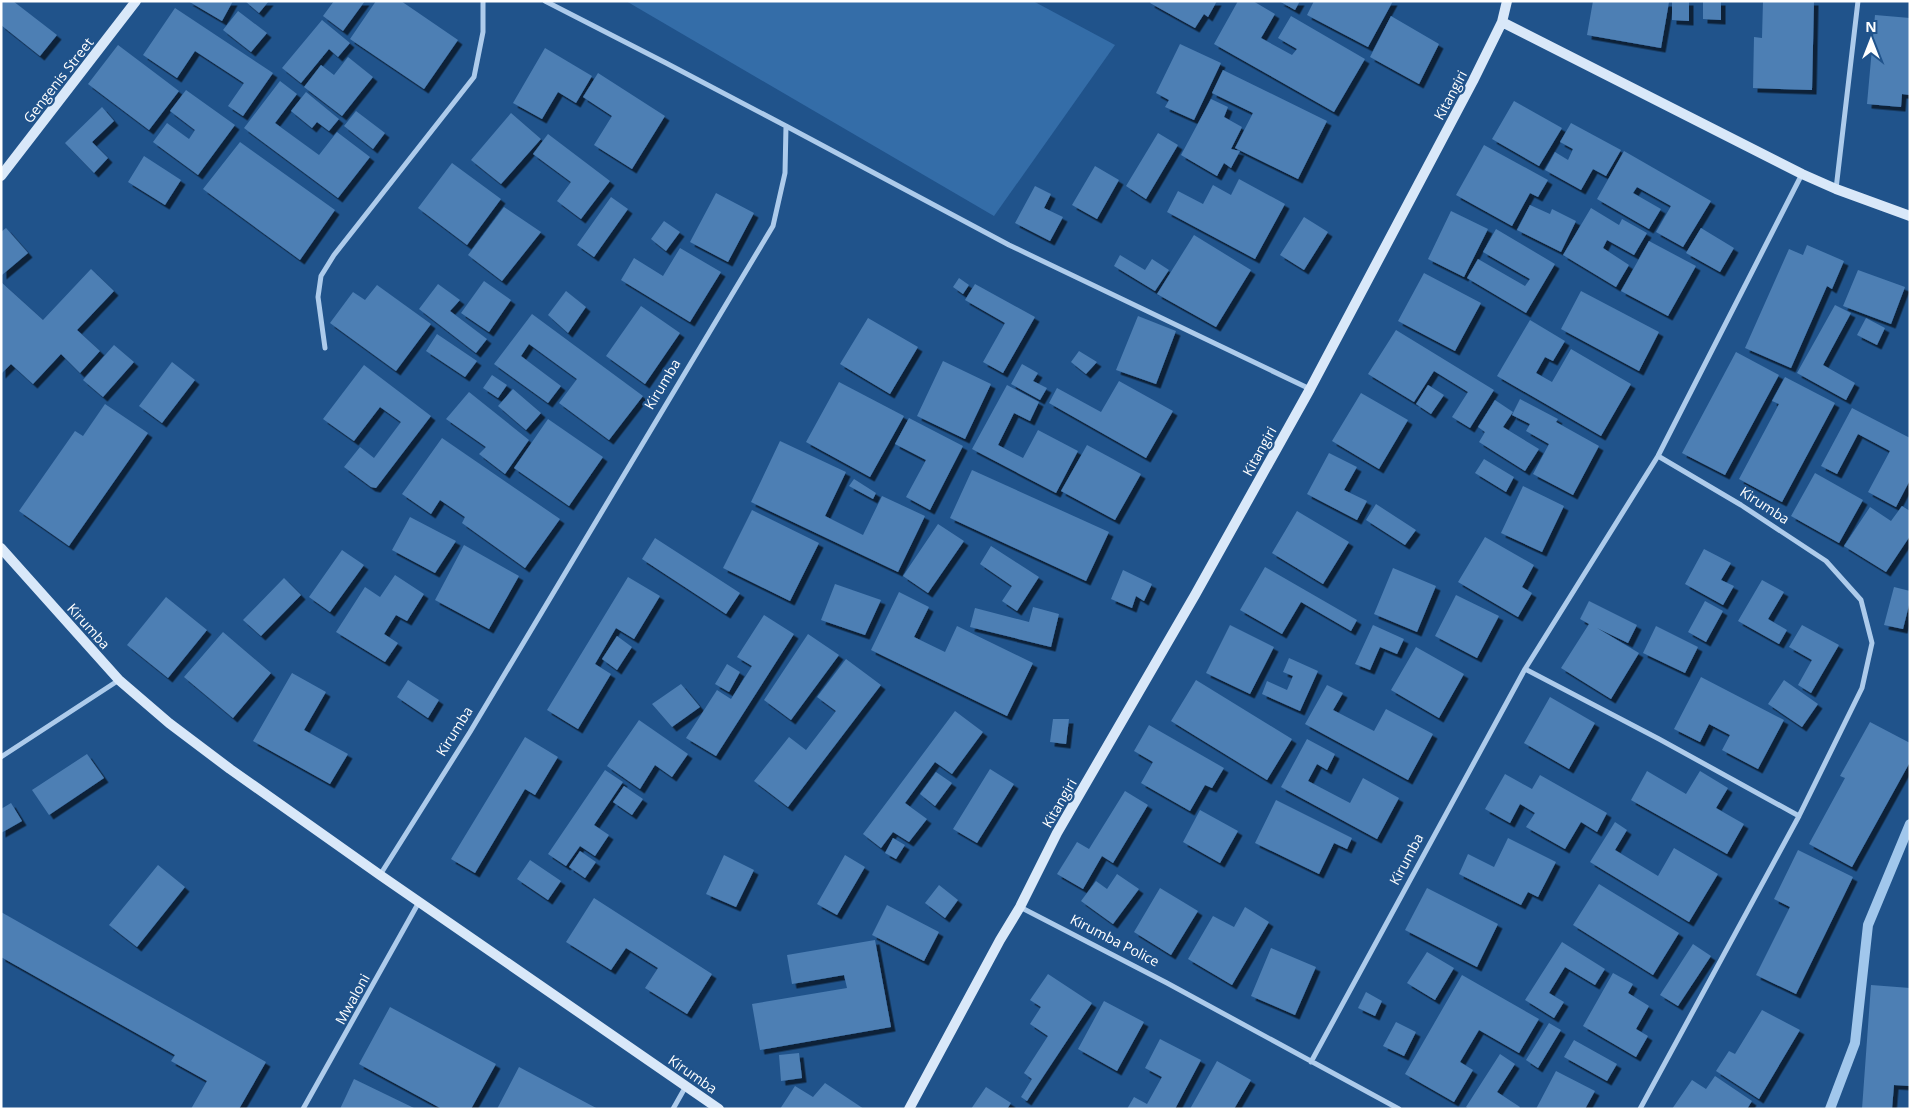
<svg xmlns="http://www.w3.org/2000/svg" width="1911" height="1110" font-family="'Open Sans',sans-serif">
  <defs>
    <filter id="shadow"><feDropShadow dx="4.5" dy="4.5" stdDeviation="0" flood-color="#0009"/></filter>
  </defs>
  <rect width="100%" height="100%" fill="#20538b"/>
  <path fill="#346da8" d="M626,1H1033L1115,45L994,216Z"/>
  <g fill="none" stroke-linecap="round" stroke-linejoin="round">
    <path stroke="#a1c7ec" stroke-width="10" d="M1830,1109L1855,1043L1868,925L1910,824"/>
  </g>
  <path fill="#4d7fb4" filter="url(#shadow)" d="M1,1H13L57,35L40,56L1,25Z
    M188,1H233L222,21Z
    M245,1H269L259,13Z
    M334,1H365L343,31L323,16Z
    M376,1H401L458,40L424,89L350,39Z
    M1151,1H1217L1208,17L1204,14L1195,28L1150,3Z
    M1238,1H1253L1275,14L1261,38L1292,55L1297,49L1278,38L1291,16L1365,59L1334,112L1214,44Z
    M1279,1H1300L1295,10Z
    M1314,1H1393L1368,47L1307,15Z
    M1593,1L1669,2L1661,48L1587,35Z
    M1672,1H1689V21L1672,20Z
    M1703,1H1721V20L1703,19Z
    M1763,1H1814L1812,90L1753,88L1754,37L1762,38Z
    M175,8L273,73L243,116L228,106L244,83L195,51L177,78L143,55Z
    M238,11L267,33L251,52L223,30Z
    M1875,15L1910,18V95L1902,94L1901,107L1867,104Z
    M1391,16L1439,44L1419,84L1370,57Z
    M322,20L350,43L338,57L329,49L301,83L282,68Z
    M1180,44L1221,63L1194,120L1165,107L1169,100L1156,93Z
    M118,45L179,91L149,130L88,84Z
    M545,48L592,76L576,103L558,92L542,119L513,103Z
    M348,57L373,77L342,116L304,87L321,65L334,75Z
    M1223,70L1327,121L1298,179L1235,148L1253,113L1212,93Z
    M598,73L665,116L632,169L594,145L612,116L583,97Z
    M280,81L297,94L275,123L319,155L337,132L370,157L338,198L244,128Z
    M186,90L235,125L198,175L153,142L167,123L189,139L195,130L170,111Z
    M306,92L339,119L329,131L317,122L312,128L291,111Z
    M1211,99L1228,107L1224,117L1242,127L1231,149L1240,151L1231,168L1224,163L1217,176L1181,155Z
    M1514,101L1562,128L1539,166L1492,139Z
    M102,107L114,121L92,142L108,158L94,173L65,143Z
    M356,111L385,133L373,149L344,126Z
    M511,113L541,139L501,184L471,160Z
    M1571,123L1621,150L1606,176L1593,169L1581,190L1545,170L1555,152L1568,160L1573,149L1560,142Z
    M1158,133L1178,145L1146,199L1126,186Z
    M548,134L610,181L581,219L557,201L571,182L533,154Z
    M240,142L335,210L300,260L203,189Z
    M1484,145L1548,180L1538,197L1530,193L1512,226L1456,195Z
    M1624,151L1711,201L1683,247L1656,232L1671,206L1637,187L1633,193L1661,209L1649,229L1597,199Z
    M144,156L181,180L165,205L128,182Z
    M452,163L501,199L467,245L418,208Z
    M1095,166L1119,180L1097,219L1072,205Z
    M1239,179L1285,204L1255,259L1167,212L1178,191L1203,204L1213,185L1231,195Z
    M1035,186L1051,194L1044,208L1063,217L1050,241L1015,223Z
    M716,193L754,213L728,262L690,242Z
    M611,197L628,209L594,257L577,245Z
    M1530,205L1550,214L1552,209L1576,221L1561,252L1517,230Z
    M504,207L541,232L502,281L468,255Z
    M1591,208L1619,225L1622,219L1647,233L1634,255L1607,240L1603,248L1629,265L1616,287L1563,255Z
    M1451,211L1488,229L1464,277L1428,259Z
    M1304,217L1328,232L1304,270L1280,255Z
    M664,221L680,232L666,251L651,239Z
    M6,228L28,253L2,275L1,232Z
    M1701,228L1734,248L1720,272L1686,253Z
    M1496,229L1555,264L1526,313L1467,278L1478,259L1525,286L1530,279L1483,252Z
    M1194,235L1251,270L1216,327L1157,294Z
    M1649,241L1696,266L1668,316L1621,291Z
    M1807,245L1844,261L1832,289L1827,286L1791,368L1745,348L1789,249L1803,255Z
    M680,248L721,272L690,322L621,280L634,258L663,276Z
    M1120,255L1145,270L1152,259L1169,270L1155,291L1114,266Z
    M91,269L114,291L77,330L100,351L80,373L61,354L33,384L11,364L1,374V282L43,320Z
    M1858,270L1905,287L1891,324L1843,306Z
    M1424,273L1481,303L1455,351L1398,321Z
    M959,278L969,285L963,294L953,287Z
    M484,281L511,300L489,332L461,313Z
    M438,284L460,300L450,311L487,339L476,353L419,309Z
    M975,284L1035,317L1003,373L983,362L1005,323L965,300Z
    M377,285L431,324L396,371L330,323L353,292L365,300Z
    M566,291L586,307L568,333L548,315Z
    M1581,291L1659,332L1639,371L1561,329Z
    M1835,305L1851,313L1823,365L1855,383L1846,400L1797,373Z
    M641,306L680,333L645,384L606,356Z
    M532,314L643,396L609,440L559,403L577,379L529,344L521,356L561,386L548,403L494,364Z
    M1138,316L1176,331L1156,384L1116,370Z
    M868,318L918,347L890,394L840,364Z
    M1866,318L1885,328L1877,345L1857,335Z
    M1530,320L1565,341L1553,361L1545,357L1536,373L1552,382L1571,349L1631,384L1601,436L1497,376Z
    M1396,330L1494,390L1470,428L1452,417L1468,392L1434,371L1414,402L1368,374Z
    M437,334L477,361L465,377L426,351Z
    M114,345L134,362L103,397L83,380Z
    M1079,351L1097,362L1086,374L1071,362Z
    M1736,352L1779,375L1725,475L1682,453Z
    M943,361L991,384L965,439L917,416Z
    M172,362L195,380L162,423L139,406Z
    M1022,364L1038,373L1033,381L1047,388L1040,400L1011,384Z
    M364,365L431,416L376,488L371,487L344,467L360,447L374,458L401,422L380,407L354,441L323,419Z
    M492,375L507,385L498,398L483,388Z
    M1785,377L1835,403L1782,502L1739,479L1779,404L1772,401Z
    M1119,381L1173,411L1146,458L1049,403L1057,388L1101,412Z
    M839,382L904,416L870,477L806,442Z
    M1007,385L1039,402L1030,421L1014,413L998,445L1023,458L1038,430L1078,451L1056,493L972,449Z
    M1428,385L1444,395L1431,414L1416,404Z
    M513,389L541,413L526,430L498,406Z
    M469,392L529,440L505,474L479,454L486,447L446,419Z
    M1361,393L1408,420L1379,469L1332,441Z
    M1520,399L1558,419L1556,422L1599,446L1573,495L1533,474L1549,444L1526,431L1530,424L1512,415Z
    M1495,400L1513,412L1503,427L1539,449L1525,471L1479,442L1485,432L1478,427Z
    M105,404L148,433L69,546L19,511L75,431L83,436Z
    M1852,408L1910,438V480L1896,507L1868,492L1890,451L1858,434L1837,474L1821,466Z
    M909,418L963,446L930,510L906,497L926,460L895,444Z
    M548,419L603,457L569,506L514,468Z
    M442,438L560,519L525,568L462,523L465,517L440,500L431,514L402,494Z
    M780,441L846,472L825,516L863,535L882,496L925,516L898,572L751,502Z
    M1087,445L1141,474L1115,520L1061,491Z
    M1329,453L1357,467L1344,490L1367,501L1357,520L1307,494Z
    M1484,459L1514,477L1506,492L1475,473Z
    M972,470L1109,532L1086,581L950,518Z
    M1815,473L1863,500L1839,543L1791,516Z
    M854,479L876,493L873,499L849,486Z
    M1523,486L1564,506L1542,552L1501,533Z
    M1376,504L1416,530L1405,545L1366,520Z
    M1902,506L1910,511V536L1886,572L1844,546L1870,507L1891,521Z
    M752,510L819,543L790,601L723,568Z
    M1297,511L1349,542L1323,584L1272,553Z
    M410,517L456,541L435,573L392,550Z
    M938,524L964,541L928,593L903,576Z
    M1485,537L1534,565L1522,587L1532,593L1518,617L1458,582Z
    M655,538L740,593L726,614L642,559Z
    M464,545L519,576L489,629L435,600Z
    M991,546L1039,577L1017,611L1002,601L1012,586L980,564Z
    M1704,549L1731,563L1721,580L1734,586L1723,605L1685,584Z
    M342,550L364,565L330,612L309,597Z
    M1265,567L1357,620L1351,631L1301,602L1282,634L1240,610Z
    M1393,568L1436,586L1417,632L1374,614Z
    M1123,570L1152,584L1144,601L1136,596L1132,608L1111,599Z
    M395,575L424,594L407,621L396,615L384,634L398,643L385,662L336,632L365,587L380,597Z
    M628,577L660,596L634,639L616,628L595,664L611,674L578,729L547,710Z
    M284,578L301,595L261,636L243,620Z
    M1762,580L1784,592L1768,619L1787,630L1779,644L1738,621Z
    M835,584L881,600L865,635L821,620Z
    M1894,587L1910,591V601L1903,629L1884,625Z
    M899,592L929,607L914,637L945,652L957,626L1033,663L1007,716L871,650Z
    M1456,595L1499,616L1477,658L1435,636Z
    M166,597L207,630L168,678L127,645Z
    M1589,601L1637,625L1628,643L1597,628L1639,653L1611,699L1561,668L1589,624L1580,619Z
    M1705,601L1723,611L1706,642L1688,632Z
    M1033,607L1059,614L1051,647L970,627L975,608L1029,622Z
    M764,615L794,634L716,756L686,738L717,690L731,699L752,666L737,657Z
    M1230,625L1274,647L1250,694L1206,673Z
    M1373,625L1404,639L1397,654L1380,647L1370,670L1355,664Z
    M1802,625L1839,645L1811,693L1798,685L1812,660L1789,647Z
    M1656,626L1698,647L1685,673L1643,653Z
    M223,632L271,673L233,718L184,677Z
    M808,634L839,655L791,720L764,700Z
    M617,636L632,647L617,670L602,659Z
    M1416,647L1464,674L1439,718L1391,690Z
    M1289,658L1318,671L1300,711L1262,694L1267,681L1287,690L1293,676L1283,672Z
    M846,659L881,685L788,807L754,781L789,737L806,750L836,711L817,697Z
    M727,664L740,672L729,692L715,684Z
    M292,673L326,692L304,730L348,754L330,784L253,741Z
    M1701,677L1784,720L1758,769L1722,750L1730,735L1709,724L1700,742L1674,729Z
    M408,680L439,700L428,718L397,697Z
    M1196,680L1292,739L1267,780L1171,721Z
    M1784,680L1818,704L1802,727L1768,704Z
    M681,684L700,707L672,727L652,704Z
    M1327,685L1343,693L1333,710L1374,731L1386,709L1433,734L1408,780L1305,724Z
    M1550,697L1595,723L1569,769L1524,743Z
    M955,711L983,732L952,774L935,762L905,803L927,819L909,842L893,832L881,848L863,834Z
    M1053,719H1069L1066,744L1050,742Z
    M639,720L688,754L672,777L655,765L640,789L607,766Z
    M1870,722L1910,743V762L1852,867L1809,844L1845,778L1840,776Z
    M1149,725L1224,768L1212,788L1205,785L1190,811L1141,783L1153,762L1134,751Z
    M525,737L558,757L535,795L525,789L475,873L451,859Z
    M1307,739L1335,754L1327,770L1317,764L1308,781L1350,803L1363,778L1399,798L1377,839L1281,787Z
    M87,754L104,778L49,815L32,790Z
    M990,769L1014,784L977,843L953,829Z
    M605,770L623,782L594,825L609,835L595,856L580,846L566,866L548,854Z
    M1647,771L1686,794L1700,771L1728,788L1716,808L1744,824L1727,854L1631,800Z
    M936,772L952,783L935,806L920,794Z
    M1505,774L1532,789L1540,775L1607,813L1597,832L1581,822L1565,849L1526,827L1535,813L1520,804L1510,823L1485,809Z
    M624,786L643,799L632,815L613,802Z
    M1125,791L1148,805L1113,863L1102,856L1083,889L1057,874L1077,842L1089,849Z
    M1276,800L1352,838L1347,849L1334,843L1319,874L1255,843Z
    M11,803L22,821L1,833V809Z
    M1200,810L1238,831L1220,863L1183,842Z
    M1615,822L1627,830L1615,850L1658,876L1674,848L1718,874L1689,922L1590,862Z
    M893,838L905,845L896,859L885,853Z
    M1508,838L1556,862L1538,897L1528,892L1521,905L1459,874L1468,854L1494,867Z
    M1798,850L1853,877L1796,994L1756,975L1790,907L1774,899Z
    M580,851L596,862L585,878L569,867Z
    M724,855L754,870L736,907L706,894Z
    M845,855L865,867L837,915L817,904Z
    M530,860L561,881L548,900L517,879Z
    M158,865L185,887L137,947L109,925Z
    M1117,874L1139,889L1113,924L1081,901L1096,881L1107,889Z
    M1599,884L1679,933L1653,975L1573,925Z
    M939,885L958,900L945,918L925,903Z
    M1160,888L1198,911L1171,955L1134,932Z
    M1427,888L1498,924L1477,967L1405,930Z
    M594,898L712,974L687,1014L645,988L658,968L626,948L611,970L566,942Z
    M887,905L939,932L924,961L872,935Z
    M1245,907L1269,922L1232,985L1188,959L1213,916L1234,927Z
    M1,912L266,1062L239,1109H191L207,1081L171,1061L175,1055L1,957Z
    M875,940L891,1027L760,1050L752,1004L847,988L844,975L792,984L787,955Z
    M1562,942L1605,969L1595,985L1565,967L1549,993L1564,1002L1554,1018L1525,1000Z
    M1693,944L1711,956L1678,1006L1660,995Z
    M1271,948L1316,967L1295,1015L1251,996Z
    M1427,952L1454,968L1435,1000L1407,983Z
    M1613,973L1633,984L1628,993L1649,1006L1636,1029L1648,1036L1636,1057L1583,1026Z
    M1048,974L1092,1003L1027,1101L1021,1097L1032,1079L1024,1073L1048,1036L1030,1024L1041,1007L1030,1000Z
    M1462,975L1539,1019L1519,1053L1479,1030L1460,1062L1473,1070L1454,1102L1405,1074Z
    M1871,985L1910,988V1086L1894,1085L1892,1109H1862Z
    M1366,992L1382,1001L1375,1016L1358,1008Z
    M1104,1001L1144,1022L1117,1071L1078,1049Z
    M390,1007L496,1064L471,1109H442L359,1064Z
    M1762,1010L1800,1030L1759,1099L1716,1071L1729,1051L1735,1054Z
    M1396,1022L1416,1032L1404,1056L1383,1046Z
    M1549,1023L1561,1030L1538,1068L1526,1060Z
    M1160,1039L1201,1060L1175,1109H1127L1134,1097L1147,1104L1162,1077L1145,1068Z
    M1574,1040L1617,1064L1607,1081L1564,1057Z
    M799,1053L802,1078L781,1081L779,1055Z
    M1500,1054L1515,1064L1497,1092L1520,1107L1519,1109H1469L1466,1107Z
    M1217,1061L1251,1080L1234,1109H1190Z
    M519,1067L598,1109H497Z
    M1556,1071L1595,1091L1585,1109H1536Z
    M1715,1076L1752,1101L1747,1109H1672L1692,1080L1706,1089Z
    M354,1079L416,1109H340Z
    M825,1083L864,1109H780L795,1086L813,1097Z
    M986,1087L1011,1103L1007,1109H971Z"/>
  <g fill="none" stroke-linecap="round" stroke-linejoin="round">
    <path stroke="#adcbeb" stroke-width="5" d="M786,126L1009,245L1310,389
      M1836,189L1858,1
      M325,348L318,297L321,276L334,255L474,77L483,32V1
      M1525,669L1659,739L1799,816
      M1,757L119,680
      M380,875L470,732L773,226L785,173L786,126L666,63L545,1
      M1020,907L1167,983L1399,1109
      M1311,1062L1525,669L1658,456L1802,174
      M303,1109L419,902
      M673,1109L686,1086
      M1640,1109L1799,816L1862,688L1872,643L1861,600L1826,561L1741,505L1658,456"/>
    <path stroke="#d9e8f9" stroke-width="10" d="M1502,22L1802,174L1836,189L1910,216
      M1,176L136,1
      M1,548L119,680L169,723L230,769L380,875L719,1109
      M909,1109L1000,940L1020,907L1057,833L1195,595L1310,389L1473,81L1502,22L1507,1"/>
  </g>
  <g text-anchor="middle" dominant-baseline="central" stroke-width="4.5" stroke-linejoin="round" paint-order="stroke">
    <g font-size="14" fill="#fff" stroke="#20538b">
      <text transform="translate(58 80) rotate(-52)">Gengenis Street</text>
      <text transform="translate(1450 95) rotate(-62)">Kitangiri</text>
      <text transform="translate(662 384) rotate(-59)">Kirumba</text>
      <text transform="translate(1259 451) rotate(-61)">Kitangiri</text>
      <text transform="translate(1765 505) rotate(33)">Kirumba</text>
      <text transform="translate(89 626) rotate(48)">Kirumba</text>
      <text transform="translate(454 731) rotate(-58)">Kirumba</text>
      <text transform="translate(1059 803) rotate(-60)">Kitangiri</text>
      <text transform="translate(1406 859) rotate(-62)">Kirumba</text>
      <text transform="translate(1115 940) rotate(27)">Kirumba Police</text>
      <text transform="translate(352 999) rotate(-61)">Mwaloni</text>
      <text transform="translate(693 1074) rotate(35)">Kirumba</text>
    </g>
  </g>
  <rect width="1911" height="1110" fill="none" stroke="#ffffff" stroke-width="5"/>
  <g transform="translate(1871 40)" stroke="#20538b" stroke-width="4" paint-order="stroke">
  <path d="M0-4L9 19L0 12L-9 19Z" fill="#ffffff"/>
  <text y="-8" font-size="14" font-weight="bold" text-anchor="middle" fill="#ffffff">N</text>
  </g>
</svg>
